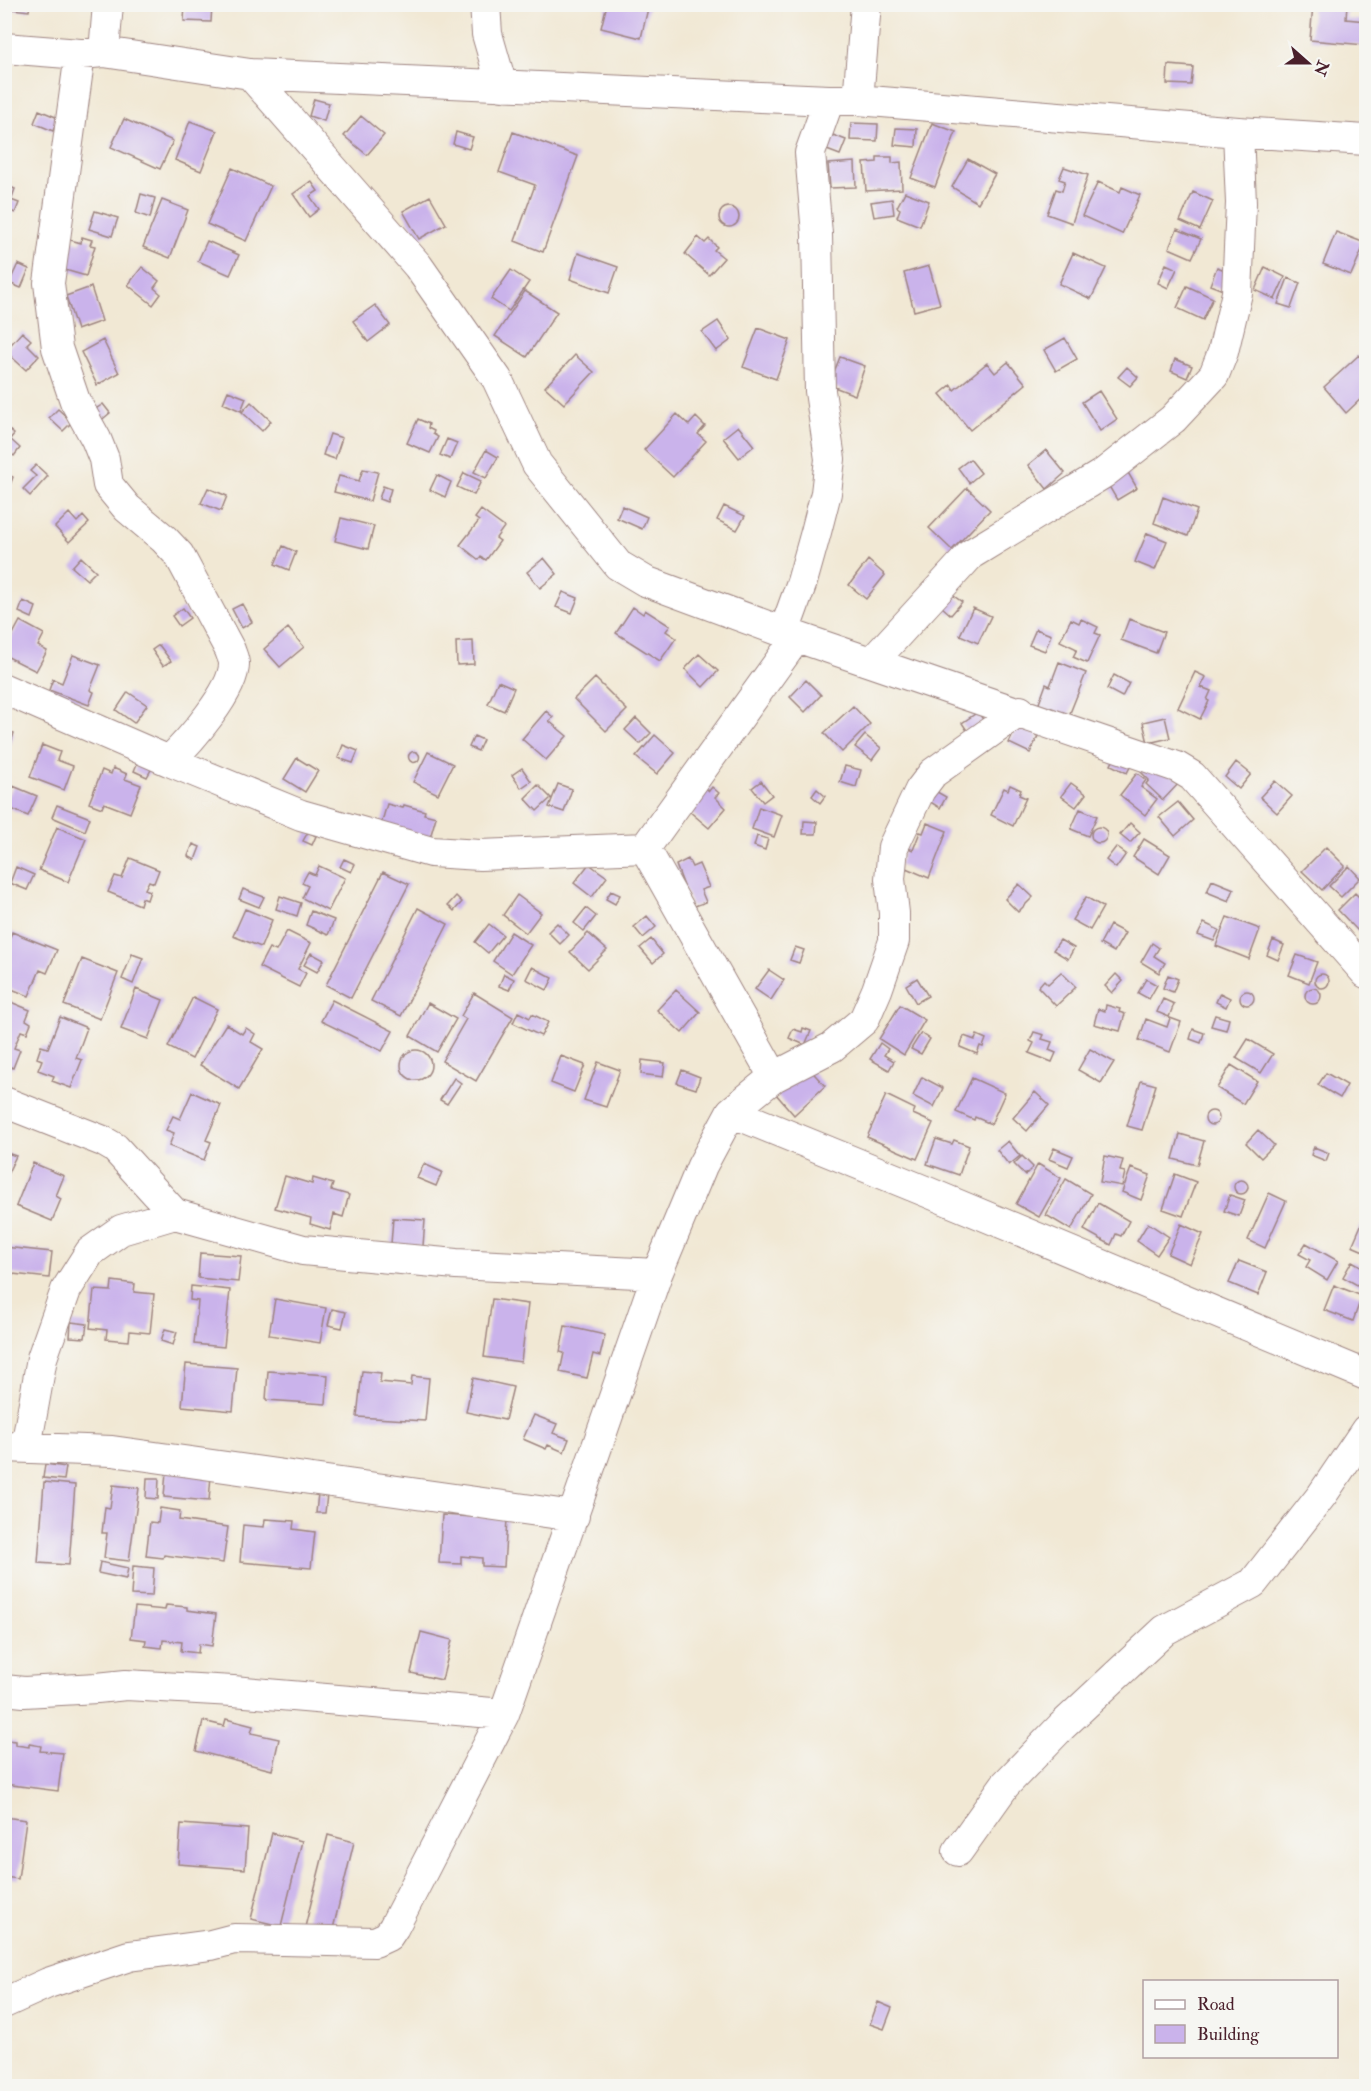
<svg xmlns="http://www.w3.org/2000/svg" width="1371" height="2091" font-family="'IM FELL Double Pica',serif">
  <rect width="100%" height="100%" fill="#f6f6f2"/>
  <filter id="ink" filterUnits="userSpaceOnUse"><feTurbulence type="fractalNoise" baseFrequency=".0167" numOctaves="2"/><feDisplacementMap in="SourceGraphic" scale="12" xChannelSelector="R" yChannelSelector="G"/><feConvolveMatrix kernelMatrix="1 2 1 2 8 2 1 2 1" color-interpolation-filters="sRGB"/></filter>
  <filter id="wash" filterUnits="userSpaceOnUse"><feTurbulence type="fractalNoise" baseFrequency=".008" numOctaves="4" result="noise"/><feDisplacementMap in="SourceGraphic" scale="24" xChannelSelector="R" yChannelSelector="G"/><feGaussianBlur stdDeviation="1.35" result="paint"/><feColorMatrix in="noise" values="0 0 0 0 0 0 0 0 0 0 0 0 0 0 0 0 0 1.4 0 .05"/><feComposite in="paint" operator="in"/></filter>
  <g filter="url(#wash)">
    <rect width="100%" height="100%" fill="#f1e8d4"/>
    <g id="blocks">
      <path fill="#cab3eb" d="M4,4H30L29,11L4,8Z
        M185,4H212L211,22L184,21Z
        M607,4H649L641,38L601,28Z
        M1313,4H1347L1346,19L1366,21L1365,45L1310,40Z
        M1168,65L1193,67L1191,85L1167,84Z
        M314,99L329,103L324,121L309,116Z
        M39,110L58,118L53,131L34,123Z
        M361,116L384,135L367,155L344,136Z
        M124,119L173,141L160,169L111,147Z
        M190,121L217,131L201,171L175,160Z
        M851,123L878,124L877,141L850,140Z
        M932,123L956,132L935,187L911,178Z
        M896,128L917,129L916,147L894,145Z
        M456,132L473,137L469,149L453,144Z
        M513,132L578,156L543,252L515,241L535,185L499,172Z
        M825,132L846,140L840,155L819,147Z
        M877,157H892V163L901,162L902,189L866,191L864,163L877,162Z
        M968,159L995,174L978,203L952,187Z
        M855,162L856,187L830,188L828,164Z
        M1064,167L1088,175L1072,223L1047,214L1056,189L1062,191L1065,181L1059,179Z
        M232,168L271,186L246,241L207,224Z
        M311,181L318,191L310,196L319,209L309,217L293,194Z
        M1098,182L1120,192L1122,187L1140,195L1122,234L1082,216Z
        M5,185L15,189L11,200L19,203L15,213L4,208Z
        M905,192L929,201L920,226L897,217L900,209L897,207Z
        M1193,192L1213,201L1200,230L1180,221Z
        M141,194L155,198L150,218L136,213Z
        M430,196L446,224L419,239L403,211Z
        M892,199L894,214L874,217L871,202Z
        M162,200L188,210L170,258L143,247Z
        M719 217a10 10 0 1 1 20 0a10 10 0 1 1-20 0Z
        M95,211L118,218L112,236L89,229Z
        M1177,229L1201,239L1192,258L1169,248Z
        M1336,232L1365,243L1351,275L1323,264Z
        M82,237L92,240L90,245L95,246L86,276L58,268L67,239L81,243Z
        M698,237L705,243L709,239L717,247L714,250L724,258L709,275L685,254Z
        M207,241L239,255L230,275L198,261Z
        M578,253L618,267L609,293L570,279Z
        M1073,253L1106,268L1091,299L1059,284Z
        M18,264L29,269L21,288L9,283Z
        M1166,264L1177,269L1168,288L1158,283Z
        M929,266L940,304L914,311L904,273Z
        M142,267L159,281L154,288L161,294L153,305L128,285Z
        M1217,267L1230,272L1223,290L1210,285Z
        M1265,267L1285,277L1275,299L1255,290Z
        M511,270L529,282L509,311L491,299Z
        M1288,278L1300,283L1291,308L1278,304Z
        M1187,286L1213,298L1203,320L1177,308Z
        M91,287L102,321L77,330L66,296Z
        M525,291L557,312L527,357L495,336Z
        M375,305L390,325L368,342L353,321Z
        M718,321L731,340L716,351L702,332Z
        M758,328L790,340L776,379L743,367Z
        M22,332L31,340L27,344L39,356L26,370L5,351Z
        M1065,338L1077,359L1056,371L1044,350Z
        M103,340L119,373L97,385L81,352Z
        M575,355L594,372L564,404L545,387Z
        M1359,355L1366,363V394L1346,413L1324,387Z
        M840,357L865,366L855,395L829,385Z
        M1175,359L1192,366L1187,378L1171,371Z
        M1008,362L1026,384L970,430L940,394L951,385L954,390L987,363L995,373Z
        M1127,367L1138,377L1130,386L1118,377Z
        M228,391L246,398L241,411L223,403Z
        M1099,391L1117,419L1100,431L1082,402Z
        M251,402L271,421L262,431L242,412Z
        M103,404L110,413L98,423L90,413Z
        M58,409L72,422L63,431L49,418Z
        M677,414L689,425L696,417L705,426L698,434L706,441L673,477L644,450Z
        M418,419L429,424L428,428L434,431L433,434L438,437L430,453L407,443Z
        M738,426L754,446L739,458L723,438Z
        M7,428L14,434L10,439L20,448L14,456L4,448V432Z
        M330,434L342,438L335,459L323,455Z
        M447,439L457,443L450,459L440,455Z
        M486,450L498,457L486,478L474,472Z
        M1046,450L1065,473L1047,489L1028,465Z
        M970,459L981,473L969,483L958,468Z
        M1123,464L1137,488L1117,500L1103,476Z
        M36,465L48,476L30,496L23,489L36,476L30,471Z
        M363,469L378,472L370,501L334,492L339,476L359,481Z
        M5,473L13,477L5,498Z
        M464,473L481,481L474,495L457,487Z
        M437,475L451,482L445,497L430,490Z
        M383,486L391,489L387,502L379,499Z
        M208,488L227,496L221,511L201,503Z
        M967,488L990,510L952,550L929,528Z
        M1163,497L1197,510L1188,536L1154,523Z
        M622,506L647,517L642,529L617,518Z
        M724,506L745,516L737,530L717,520Z
        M481,510L504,527L496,538L500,541L486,560L481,557L479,560L460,545L479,521L475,518Z
        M69,513L77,522L83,516L89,523L69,542L55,527Z
        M341,518L374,526L368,549L335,541Z
        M1147,533L1167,541L1155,570L1135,562Z
        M283,546L296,552L289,570L275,564Z
        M81,557L96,571L87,580L72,567Z
        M544,558L557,574L540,588L527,572Z
        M868,560L885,575L866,599L849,585Z
        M563,592L578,598L572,613L556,607Z
        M951,594L962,602L951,615L941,606Z
        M23,601L36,607L32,618L19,612Z
        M242,604L252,622L242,628L232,609Z
        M633,607L643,614L645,610L670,626L666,631L676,638L660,661L616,633Z
        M183,608L190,618L179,626L172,616Z
        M973,608L991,616L978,643L960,635Z
        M1071,619L1079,623L1081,619L1098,627L1095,633L1100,635L1087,663L1073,657L1077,649L1060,641Z
        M1129,619L1164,632L1156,653L1121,640Z
        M20,621L44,634L38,646L47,651L36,671L4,655V651Z
        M288,628L304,647L280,667L264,649Z
        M1036,629L1051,635L1045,651L1029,645Z
        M473,641L474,664L457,665L456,642Z
        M159,645L171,661L163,666L152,650Z
        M699,654L718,671L703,687L685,669Z
        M73,655L100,665L90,690L94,692L89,705L49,690L53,679L62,683Z
        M1059,662L1086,673L1068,718L1038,706L1046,684L1050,686Z
        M1195,672L1206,677L1201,687L1211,691L1207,700L1209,701L1200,719L1178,708Z
        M1114,675L1129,683L1122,697L1107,689Z
        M595,678L627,710L606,731L574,699Z
        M806,680L821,695L805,712L790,697Z
        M498,681L514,688L504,711L488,704Z
        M128,692L147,705L134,723L116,710Z
        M853,706L870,724L842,752L824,733Z
        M546,711L553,717L549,721L567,736L546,760L522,739Z
        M978,712L984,721L968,732L962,723Z
        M1165,717L1170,738L1148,743L1143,722Z
        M636,718L651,733L640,744L625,730Z
        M1017,726L1038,736L1030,753L1009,743Z
        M4,730L14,733L5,761H4Z
        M655,735L675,753L657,774L636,757Z
        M865,735L881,748L872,760L855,747Z
        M474,736L483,740L478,751L469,747Z
        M42,745L60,752L57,760L73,766L64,790L30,777Z
        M343,745L358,751L353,763L338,758Z
        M1119,749L1135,757L1127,773L1111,765Z
        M408.5 757a5.5 5.5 0 1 1 11 0a5.5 5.5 0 1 1-11 0Z
        M428,752L453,764L438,794L413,782Z
        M297,758L318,771L305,792L284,779Z
        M139,759L153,766L147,777L134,771Z
        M1151,761L1181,781L1163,800L1146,784L1149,780L1141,772Z
        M1236,762L1251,774L1239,789L1225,777Z
        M845,766L861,770L856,787L840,782Z
        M113,768L127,774L125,779L141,785L130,813L104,803L102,808L89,803L102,770L111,774Z
        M522,768L531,781L521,788L512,775Z
        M1137,773L1146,780L1141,787L1157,799L1145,815L1120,795Z
        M761,781L772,795L763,802L752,788Z
        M1275,781L1292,796L1277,813L1260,797Z
        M1071,783L1086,794L1076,807L1061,796Z
        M558,784L572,789L564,812L549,807Z
        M701,784L709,791L712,787L719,793L715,797L726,808L709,828L682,805Z
        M538,785L551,798L537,811L525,798Z
        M1010,785L1021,790L1019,795L1026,798L1013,826L991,815L1004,788L1008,790Z
        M13,786L37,796L28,816L4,806Z
        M930,788L946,797L940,808L924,798Z
        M817,789L825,796L820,803L812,796Z
        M1178,802L1193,820L1175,836L1159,817Z
        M387,804L403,808L404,805L425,811L424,814L436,817L430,838L381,825Z
        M57,805L90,818L85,831L52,817Z
        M759,807L782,815L774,837L752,829Z
        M1080,809L1097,816L1088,836L1071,829Z
        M804,821L817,822L816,834H803Z
        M927,823L947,831L929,878L899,865L906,847L913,850L920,832L923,833Z
        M1130,823L1140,832L1130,843L1120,835Z
        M57,827L86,839L68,882L39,870Z
        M1091 835a8 8 0 1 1 16 0a8 8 0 1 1-16 0Z
        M308,832L316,836L312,845L303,841Z
        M757,836L768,839L765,850L754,846Z
        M1144,839L1170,855L1159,874L1133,857Z
        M193,844L200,847L195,860L188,856Z
        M1116,847L1126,854L1116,868L1106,860Z
        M1326,847L1345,866L1322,890L1302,871Z
        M130,858L159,870L154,883L149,881L145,889L150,891L147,900L142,898L140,905L108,892L115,876L122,878Z
        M344,859L355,864L351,872L340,867Z
        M688,859L692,867L699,864L709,887L701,890L706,902L692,907L676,865Z
        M589,864L607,877L592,897L574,883Z
        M319,866L345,878L328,911L302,898L308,886L302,883L308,872L315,875Z
        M1349,866L1360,878L1341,897L1329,886Z
        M16,867L34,875L27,890L10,883Z
        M383,872L409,884L351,998L326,985Z
        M1212,880L1234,889L1229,901L1207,892Z
        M1019,884L1033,897L1018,912L1005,899Z
        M243,889L264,897L259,907L239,899Z
        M611,891L620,895L615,904L606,899Z
        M1355,893L1366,904V923L1358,931L1338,910Z
        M517,895L541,913L526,933L503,915Z
        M280,896L301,903L297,916L276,909Z
        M456,896L462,902L454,911L448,905Z
        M1086,897L1103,907L1090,930L1072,920Z
        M418,908L448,924L401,1016L371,1001Z
        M586,908L596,916L584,931L574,923Z
        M245,909L272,920L261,947L233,936Z
        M311,911L334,920L328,935L306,925Z
        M647,916L656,927L643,938L634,927Z
        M1227,917L1260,929L1249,959L1216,946Z
        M557,923L569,935L560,944L548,932Z
        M1204,923L1219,930L1214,941L1198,935Z
        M489,924L503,935L488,953L475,942Z
        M1110,925L1125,933L1114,952L1100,944Z
        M287,931L311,943L298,969L306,973L299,987L259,967L269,948L276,951Z
        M12,932L57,950L47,973L40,970L29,996L4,986V964L10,949L6,947Z
        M511,932L531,945L512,974L493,961Z
        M588,933L607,950L588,969L570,952Z
        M651,939L663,954L653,963L640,948Z
        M1060,940L1074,948L1068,959L1053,950Z
        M1273,940L1284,945L1278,960L1267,955Z
        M1152,943L1159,948L1154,956L1165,963L1159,973L1141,962Z
        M795,947L804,950L799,963L790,960Z
        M311,953L324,960L317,972L304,965Z
        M132,954L143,958L133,984L122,979Z
        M1297,955L1317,962L1309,983L1289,975Z
        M82,959L118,973L100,1019L64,1005Z
        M532,967L553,978L547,990L526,979Z
        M769,970L784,980L771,1000L755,989Z
        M1061,972L1076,987L1056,1006L1038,987L1044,980L1048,984Z
        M1315 981a7 7 0 1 1 14 0a7 7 0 1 1-14 0Z
        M504,974L514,979L509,990L499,986Z
        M1116,974L1123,981L1112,993L1105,986Z
        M1168,975L1178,979L1173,992L1163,988Z
        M917,978L928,996L916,1003L906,985Z
        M1146,979L1157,985L1149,999L1138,993Z
        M1305 996a8 8 0 1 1 16 0a8 8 0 1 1-16 0Z
        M136,989L163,1000L148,1039L121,1029Z
        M676,990L700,1012L682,1033L657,1010Z
        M1240 998a7 7 0 1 1 14 0a7 7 0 1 1-14 0Z
        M474,993L513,1017L476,1081L442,1061L466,1019L461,1016Z
        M1220,993L1230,998L1226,1007L1216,1002Z
        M193,997L217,1009L192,1059L168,1047Z
        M1163,999L1174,1004L1169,1017L1157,1012Z
        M6,1000L30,1010L26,1020L31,1023L27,1033L21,1031L14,1048L20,1050L13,1068L4,1064Z
        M332,1000L393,1031L382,1051L321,1021Z
        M428,1003L456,1019L437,1052L410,1036Z
        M900,1005L925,1020L904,1055L879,1039Z
        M1106,1005L1120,1009L1119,1012L1125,1014L1120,1031L1094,1024L1098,1009L1105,1011Z
        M518,1012L530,1018L532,1014L548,1022L541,1036L513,1023Z
        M1215,1015L1229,1019L1226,1030L1211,1026Z
        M60,1017L87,1028L76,1058L82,1060L71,1088L52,1081L54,1076L38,1070L42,1060L37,1058L41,1046L48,1048Z
        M1170,1018L1181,1022L1170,1052L1139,1040L1146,1019L1167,1027Z
        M226,1024L242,1034L246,1028L255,1034L251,1042L263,1049L239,1089L200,1065Z
        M803,1028L811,1031L805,1045L789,1038L793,1029L802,1032Z
        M1193,1029L1204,1033L1201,1043L1190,1039Z
        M1034,1032L1044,1035L1042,1039L1052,1042L1049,1050L1056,1053L1052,1062L1029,1053L1034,1043L1030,1041Z
        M921,1033L930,1039L921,1054L911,1049Z
        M977,1035L986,1039L983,1047L980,1046L977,1054L960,1047L964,1036L975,1040Z
        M1248,1039L1273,1054L1261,1073L1236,1058Z
        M880,1043L888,1049L884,1055L894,1061L889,1070L870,1059Z
        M1090,1049L1114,1062L1101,1083L1078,1070Z
        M401 1065a15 15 0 1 1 30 0a15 15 0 1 1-30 0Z
        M561,1056L585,1065L574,1092L551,1083Z
        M642,1060L665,1063L663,1077L641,1074Z
        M598,1062L620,1070L606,1107L584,1100Z
        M806,1065L825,1086L794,1115L775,1093Z
        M1231,1065L1257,1081L1243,1104L1217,1088Z
        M682,1070L700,1077L696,1089L677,1083Z
        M1326,1073L1347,1085L1340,1098L1318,1085Z
        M922,1077L943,1088L934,1107L913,1096Z
        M454,1078L461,1083L447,1104L440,1100Z
        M972,1078L1005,1093L991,1124L975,1117L974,1120L956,1112Z
        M1141,1081L1156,1085L1142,1130L1127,1126Z
        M192,1092L221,1105L206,1140L211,1142L204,1160L169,1146L174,1133L166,1130L173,1116L180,1119Z
        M1035,1092L1049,1105L1027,1131L1013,1118Z
        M886,1095L915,1109L913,1114L933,1123L917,1159L867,1137Z
        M1205 1118a7 7 0 1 1 14 0a7 7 0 1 1-14 0Z
        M1258,1130L1274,1145L1261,1158L1246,1143Z
        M1180,1134L1204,1141L1197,1165L1173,1159Z
        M936,1139L952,1144L954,1140L969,1146L959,1175L927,1164Z
        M1008,1141L1020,1156L1009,1165L997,1150Z
        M1314,1147L1329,1153L1326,1161L1311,1155Z
        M1054,1148L1073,1156L1068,1167L1049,1159Z
        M4,1152L16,1156L4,1181Z
        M1022,1156L1033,1167L1025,1175L1014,1164Z
        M1105,1156L1123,1160L1120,1171L1125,1172L1122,1186L1100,1182Z
        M33,1163L64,1176L56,1196L61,1199L52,1221L16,1206Z
        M424,1164L442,1172L436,1186L417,1178Z
        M1038,1164L1061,1178L1039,1217L1016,1204Z
        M1131,1168L1150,1175L1141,1200L1122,1192Z
        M1175,1174L1196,1182L1183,1216L1163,1209Z
        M285,1176L312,1184L313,1178L333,1184L331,1190L349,1195L343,1217L334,1214L330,1230L310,1224L311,1218L275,1208Z
        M1066,1179L1091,1194L1071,1230L1046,1215Z
        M1234 1187a7 7 0 1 1 14 0a7 7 0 1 1-14 0Z
        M1269,1193L1286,1201L1265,1248L1248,1240Z
        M1230,1195L1245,1200L1239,1216L1224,1211Z
        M1098,1203L1129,1221L1121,1236L1116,1234L1111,1245L1084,1230Z
        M393,1218L425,1220L423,1246L391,1244Z
        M1148,1223L1169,1237L1157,1255L1137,1241Z
        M1362,1223L1366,1225V1252L1352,1246Z
        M1181,1224L1203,1234L1190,1264L1168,1254Z
        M1306,1243L1338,1261L1327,1280L1306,1267L1310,1260L1299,1254Z
        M4,1247L52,1252L49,1278L4,1273Z
        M200,1253L241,1256L238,1282L198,1278Z
        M1239,1261L1267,1272L1258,1295L1229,1283Z
        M1352,1261L1366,1269V1290L1343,1277Z
        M112,1281L135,1284L134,1292L154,1294L150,1333L130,1331L129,1341L106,1339L107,1330L90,1328L94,1290L111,1291Z
        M1334,1285L1362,1296L1353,1321L1324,1310Z
        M191,1286L230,1290L224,1347L194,1344L198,1301L190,1300Z
        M275,1299L326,1308L320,1343L269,1335Z
        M492,1299L528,1304L521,1362L484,1357Z
        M332,1309L346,1312L342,1328L328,1325Z
        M71,1322L87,1324L85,1338L70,1337Z
        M565,1326L605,1335L600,1356L593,1354L587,1378L560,1372L564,1353L560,1352Z
        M165,1329L177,1332L173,1345L161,1341Z
        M186,1364L237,1368L233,1411L182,1406Z
        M268,1371L328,1375L326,1404L266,1400Z
        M362,1371L381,1373L380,1382L411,1385L412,1376L429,1378L425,1421L357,1417Z
        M473,1378L513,1387L505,1420L466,1412Z
        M534,1415L557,1424L553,1433L569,1439L564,1452L548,1445L546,1449L523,1439Z
        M45,1464L66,1467L64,1480L43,1478Z
        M166,1471L211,1475L209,1501L164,1497Z
        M147,1478H159L158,1499L146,1498Z
        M44,1482L75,1485L69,1565L38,1563Z
        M113,1485L139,1488L129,1561L104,1558L107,1533H102L105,1507L110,1508Z
        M318,1493L327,1494L325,1513H316Z
        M160,1508L180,1511L179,1520L228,1527L223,1563L164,1555L163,1558L146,1556L150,1522L158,1523Z
        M442,1515L507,1519L504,1567L482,1566V1558L461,1556V1564L439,1563Z
        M265,1519L294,1521L293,1529L315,1532L311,1568L240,1562L243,1525L264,1527Z
        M100,1562L128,1568L126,1579L98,1573Z
        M133,1566L154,1568L152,1596L131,1595Z
        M166,1605L187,1607V1610L216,1614L212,1646L199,1644L198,1653L181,1651L182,1642L163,1640L162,1648L145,1646L146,1640L131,1638L135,1607L165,1610Z
        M421,1632L452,1640L442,1680L411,1673Z
        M226,1719L253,1726L251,1733L279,1739L272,1770L196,1751L203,1721L224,1726Z
        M4,1740L16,1741V1745L29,1747V1744L41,1746L40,1751L63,1753L58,1791L4,1784Z
        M4,1817L26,1820L18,1879L4,1877Z
        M181,1824L248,1829L245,1869L178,1864Z
        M272,1833L302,1841L281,1926L251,1919Z
        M328,1835L354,1842L332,1933L305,1927Z
        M878,2002L892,2008L884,2029L870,2024Z"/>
    </g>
  </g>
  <g filter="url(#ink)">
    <use href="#blocks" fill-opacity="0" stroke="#9e8480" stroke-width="1.5"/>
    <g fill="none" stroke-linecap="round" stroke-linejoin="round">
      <g stroke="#9e8480" stroke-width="32">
        <path id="minor" d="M485,4L487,34L502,86
          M4,48L80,54L104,52L250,74L829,100H858L1238,132L1366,140
          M104,52L108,4
          M80,54L49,283L57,348L75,401L96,439L104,459L108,485L127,508L164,539L179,555L230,650C231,654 234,659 234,664C234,691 189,742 169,761
          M250,74L418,266L497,379L537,464L618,565L645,581L797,637L1177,767L1192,776L1366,973
          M858,100L866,4
          M784,632L802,582L816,532L826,493L830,459L820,391L817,234L810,153L829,100
          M872,662L971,554L1104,473L1173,419L1214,375L1223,352L1237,293L1241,203L1238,132
          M4,689L169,761L301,815L431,852L480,855L645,848
          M774,1077L832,1047L864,1020L877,990L894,941V913L890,879L893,847L920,790L933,773L1020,711
          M4,1102L103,1141L115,1148L175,1214L303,1250L456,1264L657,1274
          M731,1112L925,1191L1366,1375
          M4,1447L112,1451L574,1516
          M26,1447L42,1358L66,1290L90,1252L121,1230L175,1214
          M4,1690L24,1692L97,1688L126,1685L233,1691L504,1714
          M958,1851L1005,1785L1061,1727L1165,1630L1253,1583L1322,1495L1366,1430
          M4,2003L48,1983L129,1956L211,1945L234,1939L375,1942L388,1936L394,1927L504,1714L657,1274L702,1166L731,1112L774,1077L645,848L797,637"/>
      </g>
      <use href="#minor" stroke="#fff" stroke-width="30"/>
    </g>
  </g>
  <rect width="1371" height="2091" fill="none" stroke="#f6f6f2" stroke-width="24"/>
  <rect x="1143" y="1980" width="195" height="78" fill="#f6f6f2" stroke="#b1a0a2" stroke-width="1.5"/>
  <rect x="1155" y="2000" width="30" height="9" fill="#ffffff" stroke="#b1a0a2" stroke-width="1.5"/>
  <text x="1197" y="2010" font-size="18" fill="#4a1f2b">Road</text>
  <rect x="1155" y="2025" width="30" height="18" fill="#cab3eb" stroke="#b1a0a2" stroke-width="1.5"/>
  <text x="1197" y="2040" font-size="18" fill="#4a1f2b">Building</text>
  <g transform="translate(1308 63) rotate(111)" stroke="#f6f6f2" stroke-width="4.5" paint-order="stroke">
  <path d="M0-4.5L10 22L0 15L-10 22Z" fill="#4a1f2b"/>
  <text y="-9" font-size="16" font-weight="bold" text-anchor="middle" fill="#4a1f2b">N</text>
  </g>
</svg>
